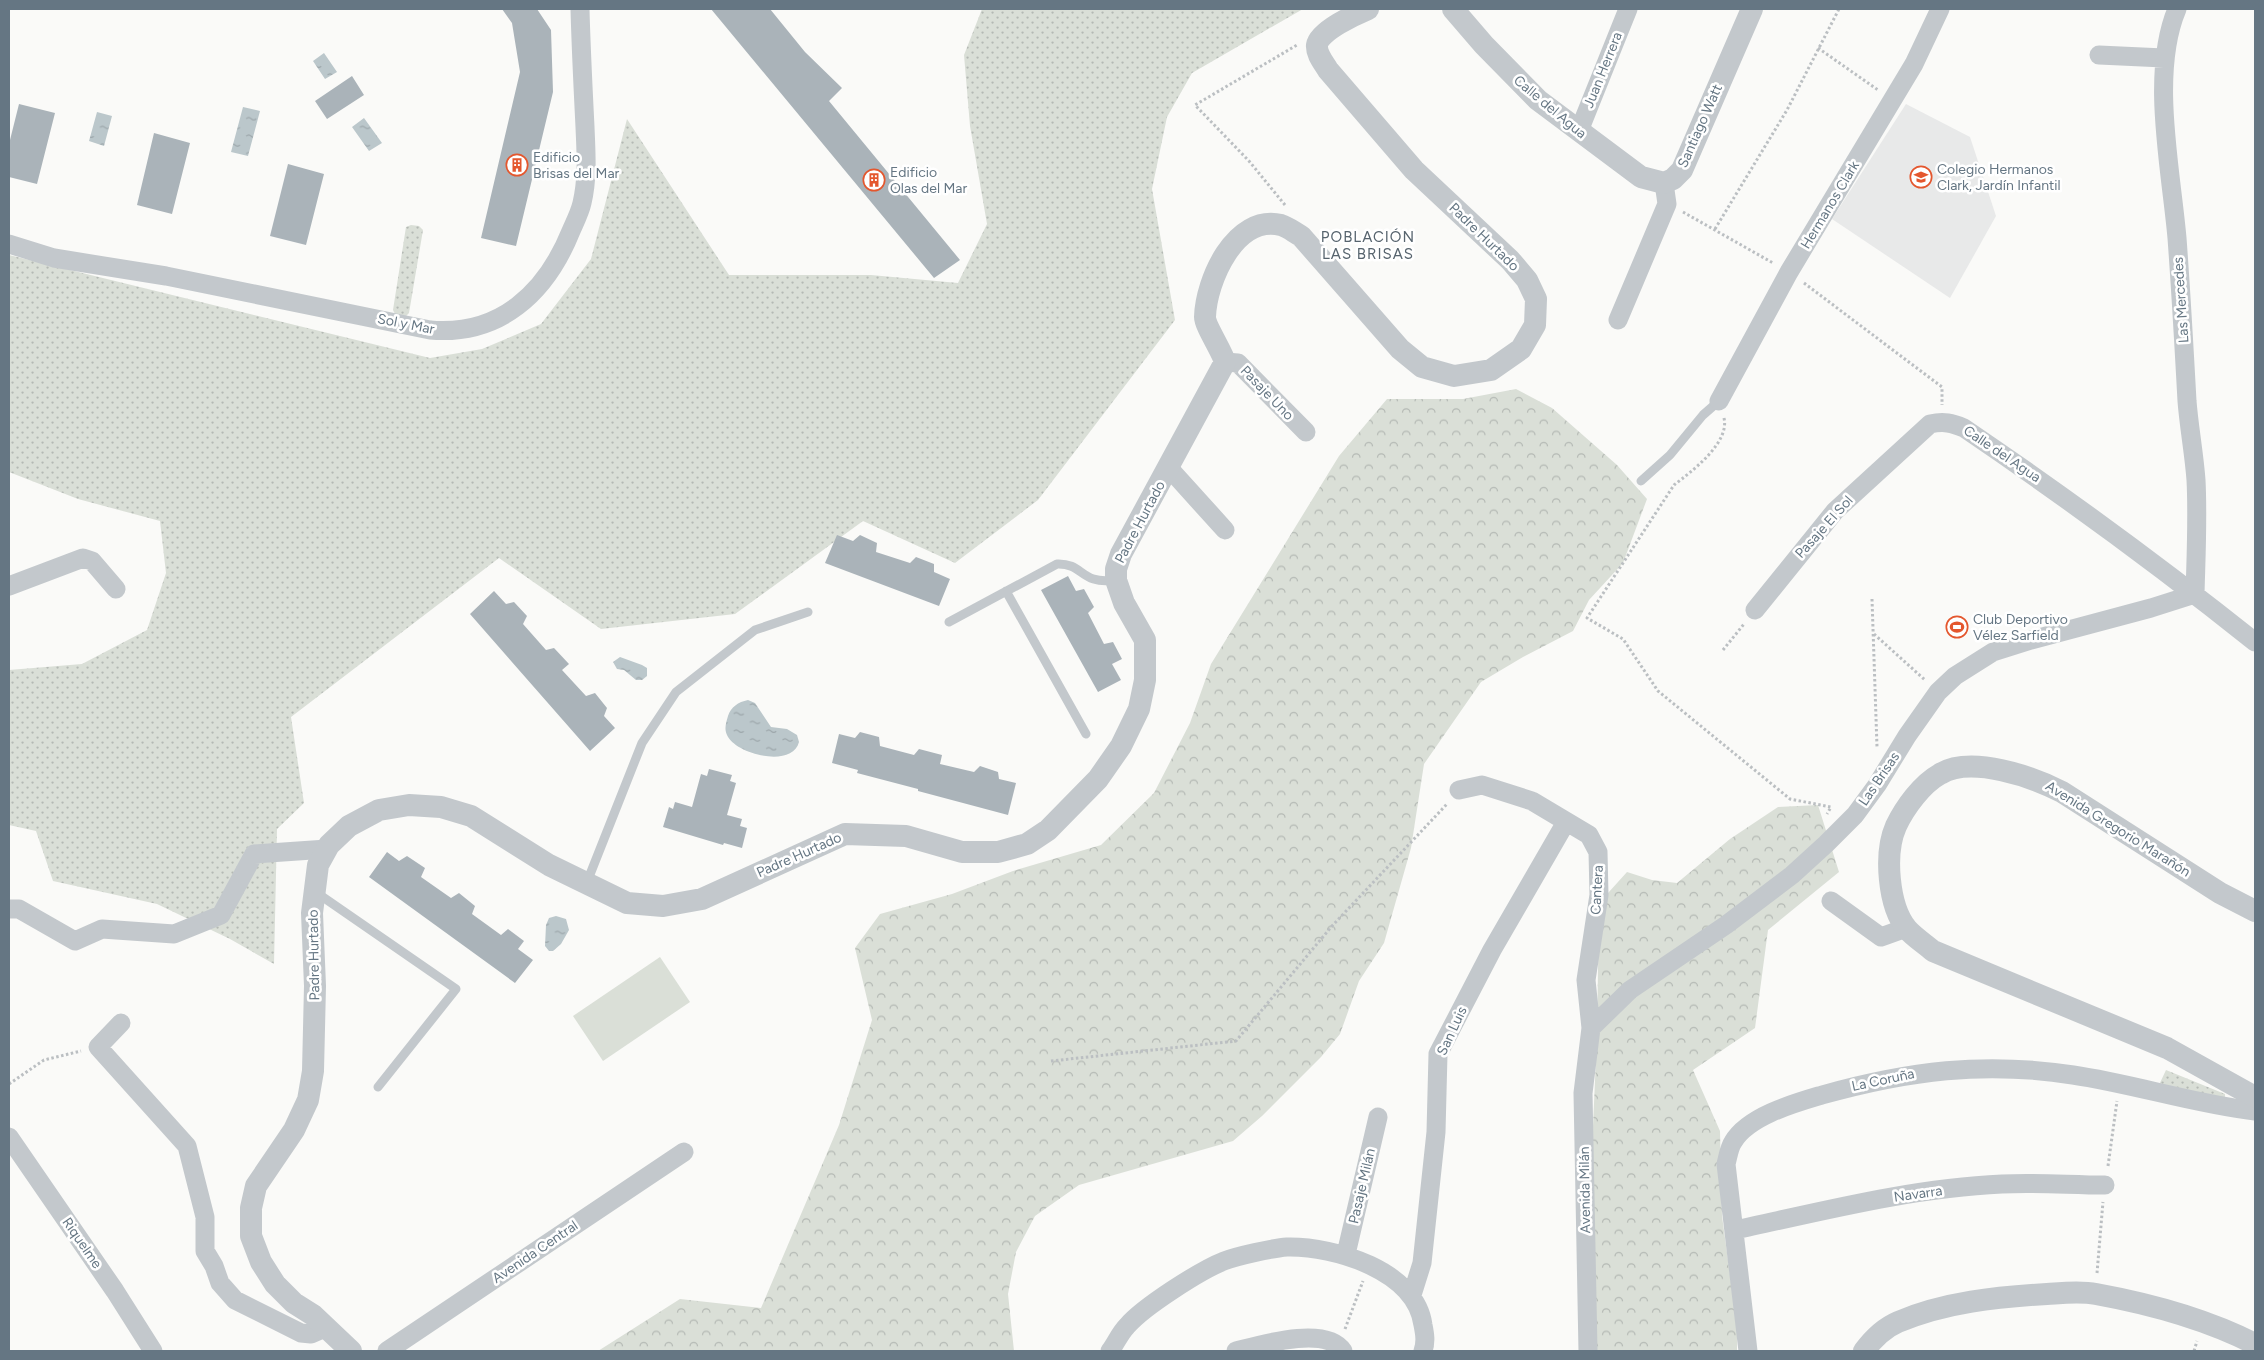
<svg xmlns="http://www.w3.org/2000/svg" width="2264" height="1360" font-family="Figtree,sans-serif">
  <defs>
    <pattern id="green-dots" width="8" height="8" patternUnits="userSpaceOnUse" patternTransform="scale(1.25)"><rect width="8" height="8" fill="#dadfd7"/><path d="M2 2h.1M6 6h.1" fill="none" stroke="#b4b9b4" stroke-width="1.8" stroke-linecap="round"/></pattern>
    <pattern id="forest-crowns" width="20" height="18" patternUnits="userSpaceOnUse" patternTransform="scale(1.25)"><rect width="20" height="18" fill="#dadfd7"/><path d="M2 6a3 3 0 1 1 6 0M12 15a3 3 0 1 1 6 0" fill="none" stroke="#b4b9b4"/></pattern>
    <pattern id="water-ripples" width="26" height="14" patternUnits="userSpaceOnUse" patternTransform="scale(1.25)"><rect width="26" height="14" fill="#bbc7cb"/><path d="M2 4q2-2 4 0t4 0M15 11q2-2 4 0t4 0" fill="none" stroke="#9ca6aa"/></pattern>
  </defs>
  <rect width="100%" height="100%" fill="#fafaf8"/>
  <path fill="#e8e9e9" d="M1906,104L1970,137L1996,216L1950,298L1832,219Z"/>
  <path fill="url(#green-dots)" d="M982,9H1303L1192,73L1167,117L1152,189L1175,320L1038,500L955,563L863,521L735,614L601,629L499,558L291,717L304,803L277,829L274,964L230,939L157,904L53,881L36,831L9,825V670L82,664L147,630L166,573L160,521L78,499L9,472V255L430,358L482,349L541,324L591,259L627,119L729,275H871L958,283L987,224L970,126L964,55Z
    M411,225L419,226L423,230L409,313L406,316L395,314L393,310L406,227Z
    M2166,1070L2225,1094V1100L2159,1085Z"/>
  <path fill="url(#forest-crowns)" d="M1516,389L1552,408L1617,465L1647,499L1623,563L1589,600L1573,631L1523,657L1481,682L1424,764L1411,848L1384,943L1359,981L1340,1034L1321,1057L1262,1116L1233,1141L1079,1185L1035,1216L1016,1252L1008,1294L1014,1351H598L680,1299L761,1308L839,1125L872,1020L855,948L880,914L952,894L1013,871L1101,845L1154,793L1190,723L1211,664L1339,456L1387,399H1463Z
    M1818,805L1839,872L1768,930L1755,1028L1693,1070L1720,1131L1722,1216L1737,1326V1351H1594L1587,1260L1597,1036L1599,903L1627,872L1652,880L1677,883L1730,839L1778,807Z"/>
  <path fill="#dadfd7" d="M660,957L690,1002L603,1061L573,1016Z"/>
  <path fill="url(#water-ripples)" d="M324,53L337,72L325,79L313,61Z
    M243,107L260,111L248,156L231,152Z
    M97,112L112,116L104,146L89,141Z
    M364,118L382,143L369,151L352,127Z
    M620,657L642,665L647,668V676L642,680H636L624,670L617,669L613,662Z
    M748,700L755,703L771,727L787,729L797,735L799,742C792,769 735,754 727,735C724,729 726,723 728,716C731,707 738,702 748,700Z
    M556,916L566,919L569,930L561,944L553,951H549L545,946L546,925L549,918Z"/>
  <path fill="#aab3b9" d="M502,9H537L551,30L553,92L516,246L481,238L520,72L512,23Z
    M711,9H770L805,52L842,88L829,101L960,260L934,278Z
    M352,76L364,95L327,119L315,101Z
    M19,104L55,113L37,184L9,177V144Z
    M154,133L190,143L172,214L137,205Z
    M288,164L324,174L306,245L270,236Z
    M837,535L853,541L860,535L877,543L876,552L910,563L916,557L934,564V572L950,579L939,606L825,563Z
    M1068,576L1076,591L1084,589L1094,607L1088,613L1104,644L1113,642L1122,659L1112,664L1121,680L1098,692L1041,590Z
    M494,591L506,604L514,602L527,616L523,624L546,650L554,648L569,664L562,670L586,696L595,693L607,708L604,716L615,728L590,751L470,614Z
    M860,732L879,737L880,746L914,755L919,749L942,755L940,764L974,772L980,766L998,772L999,779L1016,783L1008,815L918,791V789L857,773L858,770L832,763L839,734L855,738Z
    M709,769L732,775L730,781L736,783L727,815L742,819L740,826L747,828L742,848L724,843L723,845L663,827L669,807L673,809L675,802L692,807L701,774L707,776Z
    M387,852L399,861L407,856L425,868L421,877L451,898L459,893L475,906L472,914L501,935L508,929L524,941L518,949L533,960L515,983L369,877Z"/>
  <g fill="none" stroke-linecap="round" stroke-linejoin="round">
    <path stroke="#bbbfc2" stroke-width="3" stroke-dasharray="2.5 2.5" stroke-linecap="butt" d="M1818,48L1878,90
      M1285,205L1249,161L1195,105L1297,45
      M1683,212L1773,263
      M1715,229L1787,110L1839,9
      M1804,283L1942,387V405
      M1724,418C1730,443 1691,472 1674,485L1587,618L1623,639L1658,691L1790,799L1831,807L1827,814
      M1872,599L1877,747
      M1874,634L1925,680
      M1723,650L1744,624
      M1051,1061L1236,1041L1332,926L1447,804
      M9,1084L44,1060L81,1051
      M2108,1166L2117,1101
      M2097,1273L2103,1202
      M1345,1329L1363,1281
      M2194,1351L2197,1341"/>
    <path stroke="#c3c8cc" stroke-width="9" d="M1641,481L1670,455L1703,415L1719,401
      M1006,591L1086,734
      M949,622L1057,564C1084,563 1080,585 1115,580
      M587,882L642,743L676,692L755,630L808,612
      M317,893L456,989L378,1087"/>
    <path stroke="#c3c8cc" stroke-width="19" d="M2099,55L2164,58
      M1579,131L1628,9
      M9,244L54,258L166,276L430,330C500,336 546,293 571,231C575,222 580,212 582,203C588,178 586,152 585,127C583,87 581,48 580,9
      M1618,320L1667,204L1664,183
      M1225,362L1238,363L1306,432
      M1719,401L1789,272L1914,64L1940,9
      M1169,468L1225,530
      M9,586L83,558L92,561L116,589
      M1755,610L1835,511L1930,424C1944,421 1952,423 1964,428C2064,496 2161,567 2255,642
      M1459,790L1482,785L1532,801L1589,835L1598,852L1599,895L1586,980L1591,1028L1583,1093L1588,1351
      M1831,901L1881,937L1906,928
      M9,909H19L75,941L102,929L174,934L221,915L254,854L327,849
      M121,1023L98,1047L187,1146L205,1217V1251L214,1266L220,1283L235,1300L301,1333L311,1334L327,1327
      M1591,1028L1630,990L1726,925L1792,875L1826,844L1855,815L1877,785L1907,736L1938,692L1955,676L1993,652L2031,640L2151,608L2195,594C2196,556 2198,518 2196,480C2194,453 2189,427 2187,401C2184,346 2181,292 2177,238C2171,169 2150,73 2177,9
      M9,1137L115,1291L153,1351
      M1735,1230C1823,1211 1912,1188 2002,1184C2036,1182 2071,1185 2105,1185
      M1346,1254L1378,1117
      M1412,1295L1422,1263L1436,1132L1438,1054L1492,950L1566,822
      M387,1351L684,1152
      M1110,1351C1116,1343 1120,1333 1127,1326C1143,1307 1201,1270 1224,1261C1237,1256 1273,1248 1287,1247C1335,1246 1416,1271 1423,1325C1425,1335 1426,1342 1423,1351
      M1236,1351C1260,1345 1326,1325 1343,1351
      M1748,1351L1726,1164C1728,1157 1729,1148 1733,1142C1748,1116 1795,1103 1822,1095C1908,1071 1984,1061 2073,1075C2134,1084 2194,1104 2255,1111"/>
    <path stroke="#c3c8cc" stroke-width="22" d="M1453,9L1484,45L1538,100L1641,177L1664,183L1673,179L1682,170L1752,9
      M2255,911L2220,893L2062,792C2033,777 1971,755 1940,774C1922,784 1905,807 1896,826C1884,853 1888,906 1907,929C1914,937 1925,944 1933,951L2167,1048L2255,1097
      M351,1351L313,1315L294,1303L275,1284L261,1262L251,1236V1208L256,1186L294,1130L308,1100L313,1071L315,986L312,913L318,865L329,845L349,826L379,810L409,805L441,807L471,816L549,865L627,903L663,906L702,899L845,834L906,836L962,852H998L1027,844L1048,830L1098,779L1121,746L1139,709L1145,680V640L1124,603L1116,580V569L1121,554L1225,362C1222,351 1205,326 1205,317C1206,281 1235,214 1281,225C1288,227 1295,233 1301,236L1400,349L1422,367L1454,376L1491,370L1521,349L1535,325L1536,299L1527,280L1510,260L1414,170L1328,70C1324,63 1316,54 1317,45C1319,31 1356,14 1368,9
      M1864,1351C1873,1339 1884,1328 1898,1322C1945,1302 1997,1297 2047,1294C2063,1293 2080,1291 2096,1294C2151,1304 2206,1319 2255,1344"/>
  </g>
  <defs>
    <g id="building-ring" transform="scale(1.125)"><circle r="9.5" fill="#fff" stroke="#e4572e" stroke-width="1.5"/><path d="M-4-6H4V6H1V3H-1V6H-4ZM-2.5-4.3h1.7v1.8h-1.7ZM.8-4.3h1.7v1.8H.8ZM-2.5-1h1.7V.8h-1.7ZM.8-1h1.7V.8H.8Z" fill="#e4572e"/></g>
    <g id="school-ring" transform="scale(1.125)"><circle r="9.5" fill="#fff" stroke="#e4572e" stroke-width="1.5"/><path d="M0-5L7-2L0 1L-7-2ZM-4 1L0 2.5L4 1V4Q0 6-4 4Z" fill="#e4572e"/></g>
    <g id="stadium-ring" transform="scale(1.125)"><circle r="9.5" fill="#fff" stroke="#e4572e" stroke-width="1.5"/><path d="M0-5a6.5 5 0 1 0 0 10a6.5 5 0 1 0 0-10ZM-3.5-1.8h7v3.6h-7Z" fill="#e4572e"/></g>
  </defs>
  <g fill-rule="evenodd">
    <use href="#building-ring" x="517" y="165"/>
    <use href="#school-ring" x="1921" y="177"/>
    <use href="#building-ring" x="874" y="180"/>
    <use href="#stadium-ring" x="1957" y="627"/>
  </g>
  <g text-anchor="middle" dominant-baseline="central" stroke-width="5" stroke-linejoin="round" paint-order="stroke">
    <g font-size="14" fill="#657683" stroke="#fff">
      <text transform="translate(1603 70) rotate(-68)">Juan Herrera</text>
      <text transform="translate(1550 107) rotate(40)">Calle del Agua</text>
      <text transform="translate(1700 126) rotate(-66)">Santiago Watt</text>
      <text transform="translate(1830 205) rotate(-59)">Hermanos Clark</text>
      <text transform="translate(1484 237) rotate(44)">Padre Hurtado</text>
      <text transform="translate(2181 300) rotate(-94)">Las Mercedes</text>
      <text transform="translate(406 324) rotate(11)">Sol y Mar</text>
      <text transform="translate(1267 393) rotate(46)">Pasaje Uno</text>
      <text transform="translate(2002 454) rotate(34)">Calle del Agua</text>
      <text transform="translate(1140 522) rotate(-62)">Padre Hurtado</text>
      <text transform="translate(1824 527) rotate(-48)">Pasaje El Sol</text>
      <text transform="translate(1879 779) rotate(-56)">Las Brisas</text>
      <text transform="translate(2118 829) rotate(32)">Avenida Gregorio Marañón</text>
      <text transform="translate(799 855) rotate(-24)">Padre Hurtado</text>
      <text transform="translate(1597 890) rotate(-87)">Cantera</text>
      <text transform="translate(314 955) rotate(-91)">Padre Hurtado</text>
      <text transform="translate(1452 1031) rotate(-65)">San Luis</text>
      <text transform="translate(1883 1080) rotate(-12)">La Coruña</text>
      <text transform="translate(1362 1186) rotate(-77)">Pasaje Milán</text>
      <text transform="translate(1585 1190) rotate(-91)">Avenida Milán</text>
      <text transform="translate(1918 1194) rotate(-8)">Navarra</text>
      <text transform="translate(82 1243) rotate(55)">Riquelme</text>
      <text transform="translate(535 1252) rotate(-34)">Avenida Central</text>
    </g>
    <g font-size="14" fill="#657683" stroke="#fff" text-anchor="start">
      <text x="533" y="157">Edificio<tspan x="533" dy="16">Brisas del Mar</tspan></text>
      <text x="1937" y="169">Colegio Hermanos<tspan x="1937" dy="16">Clark, Jardín Infantil</tspan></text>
      <text x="890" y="172">Edificio<tspan x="890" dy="16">Olas del Mar</tspan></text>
      <text x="1973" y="619">Club Deportivo<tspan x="1973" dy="16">Vélez Sarfield</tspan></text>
    </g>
    <g font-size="15" letter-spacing="1" fill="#57646e" stroke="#fff">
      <text x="1368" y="237">POBLACIÓN<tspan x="1368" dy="17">LAS BRISAS</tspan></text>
    </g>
  </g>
  <rect width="2264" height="1360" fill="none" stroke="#657683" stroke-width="20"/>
</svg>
